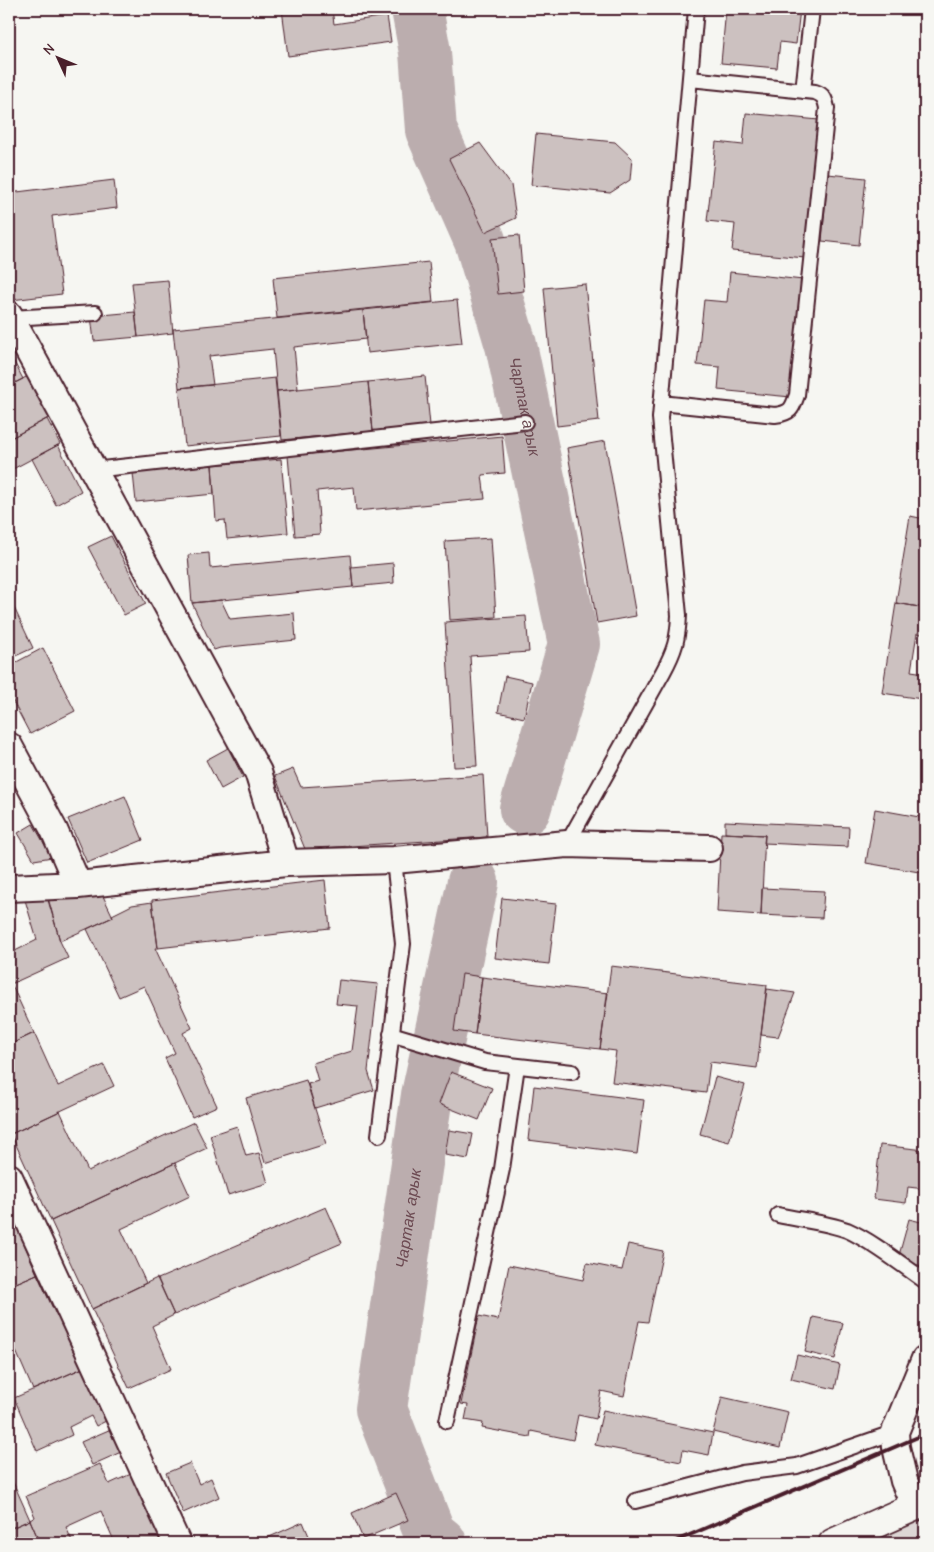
<svg xmlns="http://www.w3.org/2000/svg" width="934" height="1552" font-family="'Comic Neue',sans-serif">
  <rect width="100%" height="100%" fill="#f6f6f2"/>
  <filter id="ink" filterUnits="userSpaceOnUse"><feTurbulence type="fractalNoise" baseFrequency=".02" numOctaves="2"/><feDisplacementMap in="SourceGraphic" scale="10" xChannelSelector="R" yChannelSelector="G"/><feConvolveMatrix kernelMatrix="1 2 1 2 8 2 1 2 1" color-interpolation-filters="sRGB"/></filter>
  <g filter="url(#ink)">
    <path fill="#ddd6d5" stroke="#947a80" d="M925,1519V1543H870Z"/>
    <g fill="none" stroke-linecap="round" stroke-linejoin="round">
      <g stroke="#bbadae" stroke-width="52">
        <path id="s1" d="M417,9L425,52L431,130L480,241L511,345L574,644L525,809"/>
        <path id="s2" d="M441,1543L430,1534L381,1409L427,1095L473,882"/>
      </g>
    </g>
    <path fill="#ccc1c0" stroke="#4a1f2b" d="M282,9H332L334,24L387,16L391,42L288,56Z
      M447,9H477L448,14Z
      M726,9H800L796,44L780,42L777,68L721,63Z
      M746,113L819,120L805,258L732,251L735,224L707,221L716,142L743,145Z
      M536,134L615,142L632,158L630,180L610,193L531,185Z
      M480,143L511,185L516,218L485,232L449,159Z
      M828,174L866,178L859,245L822,241Z
      M114,180L117,208L52,216L62,294L11,300L9,295V193Z
      M519,235L524,291L498,294L492,238Z
      M429,262L433,302L277,318L273,278Z
      M730,272L803,280L791,397L718,390L720,367L697,365L704,300L727,302Z
      M168,280L173,333L138,337L132,283Z
      M585,284L599,421L557,426L544,288Z
      M457,300L462,343L367,353L363,310Z
      M363,310L366,339L294,347L298,389L277,391L273,349L209,356L213,385L179,388L173,329Z
      M135,312L138,337L94,341L91,316Z
      M9,352L23,379L9,386Z
      M28,376L50,417L9,439V386Z
      M425,376L430,425L373,431L368,382Z
      M275,378L281,436L185,446L179,388Z
      M368,382L373,431L282,440L277,391Z
      M47,419L60,444L9,471V439Z
      M502,436L505,473L482,475L485,499L356,511L354,487L317,491L320,534L295,536L288,456Z
      M605,441L636,616L597,623L567,448Z
      M58,445L81,491L56,505L32,459Z
      M281,459L288,533L227,539L225,520L216,521L212,465Z
      M212,465L214,494L136,502L133,473Z
      M910,516L925,519V608L896,603Z
      M111,536L146,604L124,615L88,547Z
      M491,538L496,617L450,620L445,541Z
      M209,553L210,568L350,555L353,587L192,603L188,555Z
      M393,563L394,583L353,587L351,567Z
      M9,597L33,648L9,659Z
      M221,600L230,619L294,613L296,640L220,648L214,650L192,603Z
      M896,603L925,608V635L917,633L911,671L925,673L922,699L882,693Z
      M526,616L529,652L470,656L477,766L454,767L445,622Z
      M43,648L75,711L30,734L9,694V666Z
      M505,676L532,682L524,718L498,712Z
      M228,748L243,777L221,789L206,760Z
      M293,769L301,787L483,775L487,837L305,849L275,776Z
      M125,796L143,840L87,863L68,819Z
      M875,809L925,818V873L866,863Z
      M725,821L849,827L848,847L764,843L765,835L725,833Z
      M33,824L52,857L34,860L18,833Z
      M721,833L765,835L761,915L717,912Z
      M325,880L330,928L158,948L152,900Z
      M762,888L824,891L822,918L761,915Z
      M103,896L113,917L60,941L48,900Z
      M48,898L60,941L68,958L11,984L9,979V954L37,940L25,900Z
      M502,898L556,904L549,964L495,958Z
      M152,902L158,948H155L192,1028L183,1033L217,1106L192,1117L165,1058L175,1053L144,986L119,997L87,929L113,917L112,915L132,905Z
      M611,966L767,985L757,1068L710,1062L706,1093L612,1082L616,1051L600,1049Z
      M462,974L482,977L475,1034L454,1031Z
      M482,977L608,993L600,1049L475,1034Z
      M9,979L34,1033L9,1045Z
      M339,980L378,984L368,1071L374,1090L315,1108L308,1084L318,1081L313,1063L352,1051L358,1006L336,1004Z
      M767,989L795,993L778,1037L761,1035Z
      M34,1033L58,1086L104,1065L114,1086L11,1134L9,1130V1045Z
      M451,1072L492,1088L479,1120L439,1104Z
      M715,1077L745,1085L729,1142L700,1134Z
      M306,1080L326,1144L265,1163L246,1098Z
      M534,1086L644,1100L637,1154L528,1140Z
      M60,1111L88,1171L194,1122L207,1148L51,1221L11,1134Z
      M237,1126L246,1156L259,1153L268,1183L228,1195L210,1135Z
      M449,1130L473,1134L468,1159L445,1155Z
      M880,1145L925,1150V1189L908,1187L906,1203L874,1199Z
      M175,1163L190,1196L121,1229L146,1283L92,1309L51,1221Z
      M326,1207L342,1243L174,1315L158,1279Z
      M9,1208L37,1274L9,1286Z
      M909,1219L925,1223V1267L898,1259Z
      M628,1244L663,1251L648,1322L639,1321L624,1396L601,1391L596,1419L578,1415L573,1440L531,1431L530,1437L482,1428L483,1423L465,1420L468,1405L461,1404L479,1316L498,1320L509,1265L583,1280L587,1263L622,1270Z
      M37,1274L55,1313L60,1310L85,1367L33,1390L9,1335V1286Z
      M157,1278L174,1315L152,1326L171,1369L129,1388L92,1309Z
      M813,1317L843,1323L835,1359L805,1352Z
      M797,1355L840,1365L835,1389L791,1379Z
      M85,1367L108,1420L96,1426L91,1416L69,1427L72,1435L37,1451L14,1398Z
      M722,1397L788,1412L780,1448L713,1432Z
      M603,1410L713,1433L709,1455L683,1450L681,1462L595,1445Z
      M111,1429L121,1452L92,1465L81,1442Z
      M190,1463L199,1484L211,1478L219,1497L183,1513L166,1473Z
      M100,1464L109,1484L131,1474L162,1543H115L101,1511L66,1527L73,1543H40L30,1520L35,1517L26,1496Z
      M9,1473L30,1520L9,1529Z
      M396,1493L408,1520L363,1539L352,1513Z
      M30,1520L39,1541L34,1543H9V1529Z
      M303,1522L312,1543H256Z"/>
    <g fill="none" stroke-linecap="round" stroke-linejoin="round">
      <g stroke="#4a1f2b" stroke-width="18">
        <path id="service" d="M803,91L812,9
          M11,318L95,313
          M661,403L775,415C791,413 792,409 797,395L827,108C825,99 824,95 815,92L690,79
          M93,470L525,422
          M567,844L663,672C675,650 678,639 679,615L660,418L696,9
          M391,1034L485,1062L572,1072
          M379,1135L403,944L394,860
          M778,1215C800,1220 825,1222 847,1230C872,1241 902,1265 925,1281
          M447,1421L502,1169L517,1066
          M635,1501L742,1473L797,1466L895,1432"/>
      </g>
      <g stroke="#4a1f2b" stroke-width="30">
        <path id="minor" d="M9,315L258,772L286,863
          M9,746L54,830L78,885
          M9,888L78,885L286,863L394,860L567,844L709,848
          M9,1177L177,1543
          M915,1507L904,1481L896,1447L895,1432L925,1359"/>
      </g>
      <g stroke="#4a1f2b" stroke-width="31">
        <path id="trunk" d="M833,1543L925,1502"/>
      </g>
      <use href="#service" stroke="#f6f6f2" stroke-width="14"/>
      <use href="#minor" stroke="#f6f6f2" stroke-width="26"/>
      <use href="#trunk" stroke="#f6f6f2" stroke-width="28"/>
      <path stroke="#4a1f2b" stroke-width="4" d="M671,1543L925,1434"/>
    </g>
  </g>
  <g text-anchor="middle" dominant-baseline="central" stroke-width="4" stroke-linejoin="round" paint-order="stroke">
    <g font-size="16" font-style="italic" fill="#6c4a52" stroke="#f6f6f2">
      <text stroke="none"><textPath href="#s1" startOffset="415">Чартак арык</textPath></text>
      <text stroke="none"><textPath href="#s2" startOffset="341">Чартак арык</textPath></text>
    </g>
  </g>
  <rect width="934" height="1552" fill="none" stroke="#f6f6f2" stroke-width="30"/>
  <rect x="15" y="15" width="904" height="1522" fill="none" stroke="#4a1f2b" stroke-width="2" filter="url(#ink)"/>
  <g transform="translate(58 58) rotate(314)" stroke="#f6f6f2" stroke-width="4" paint-order="stroke">
  <path d="M0-4L9 19L0 12L-9 19Z" fill="#4a1f2b"/>
  <text y="-8" font-size="14" font-weight="bold" text-anchor="middle" fill="#4a1f2b">N</text>
  </g>
</svg>
